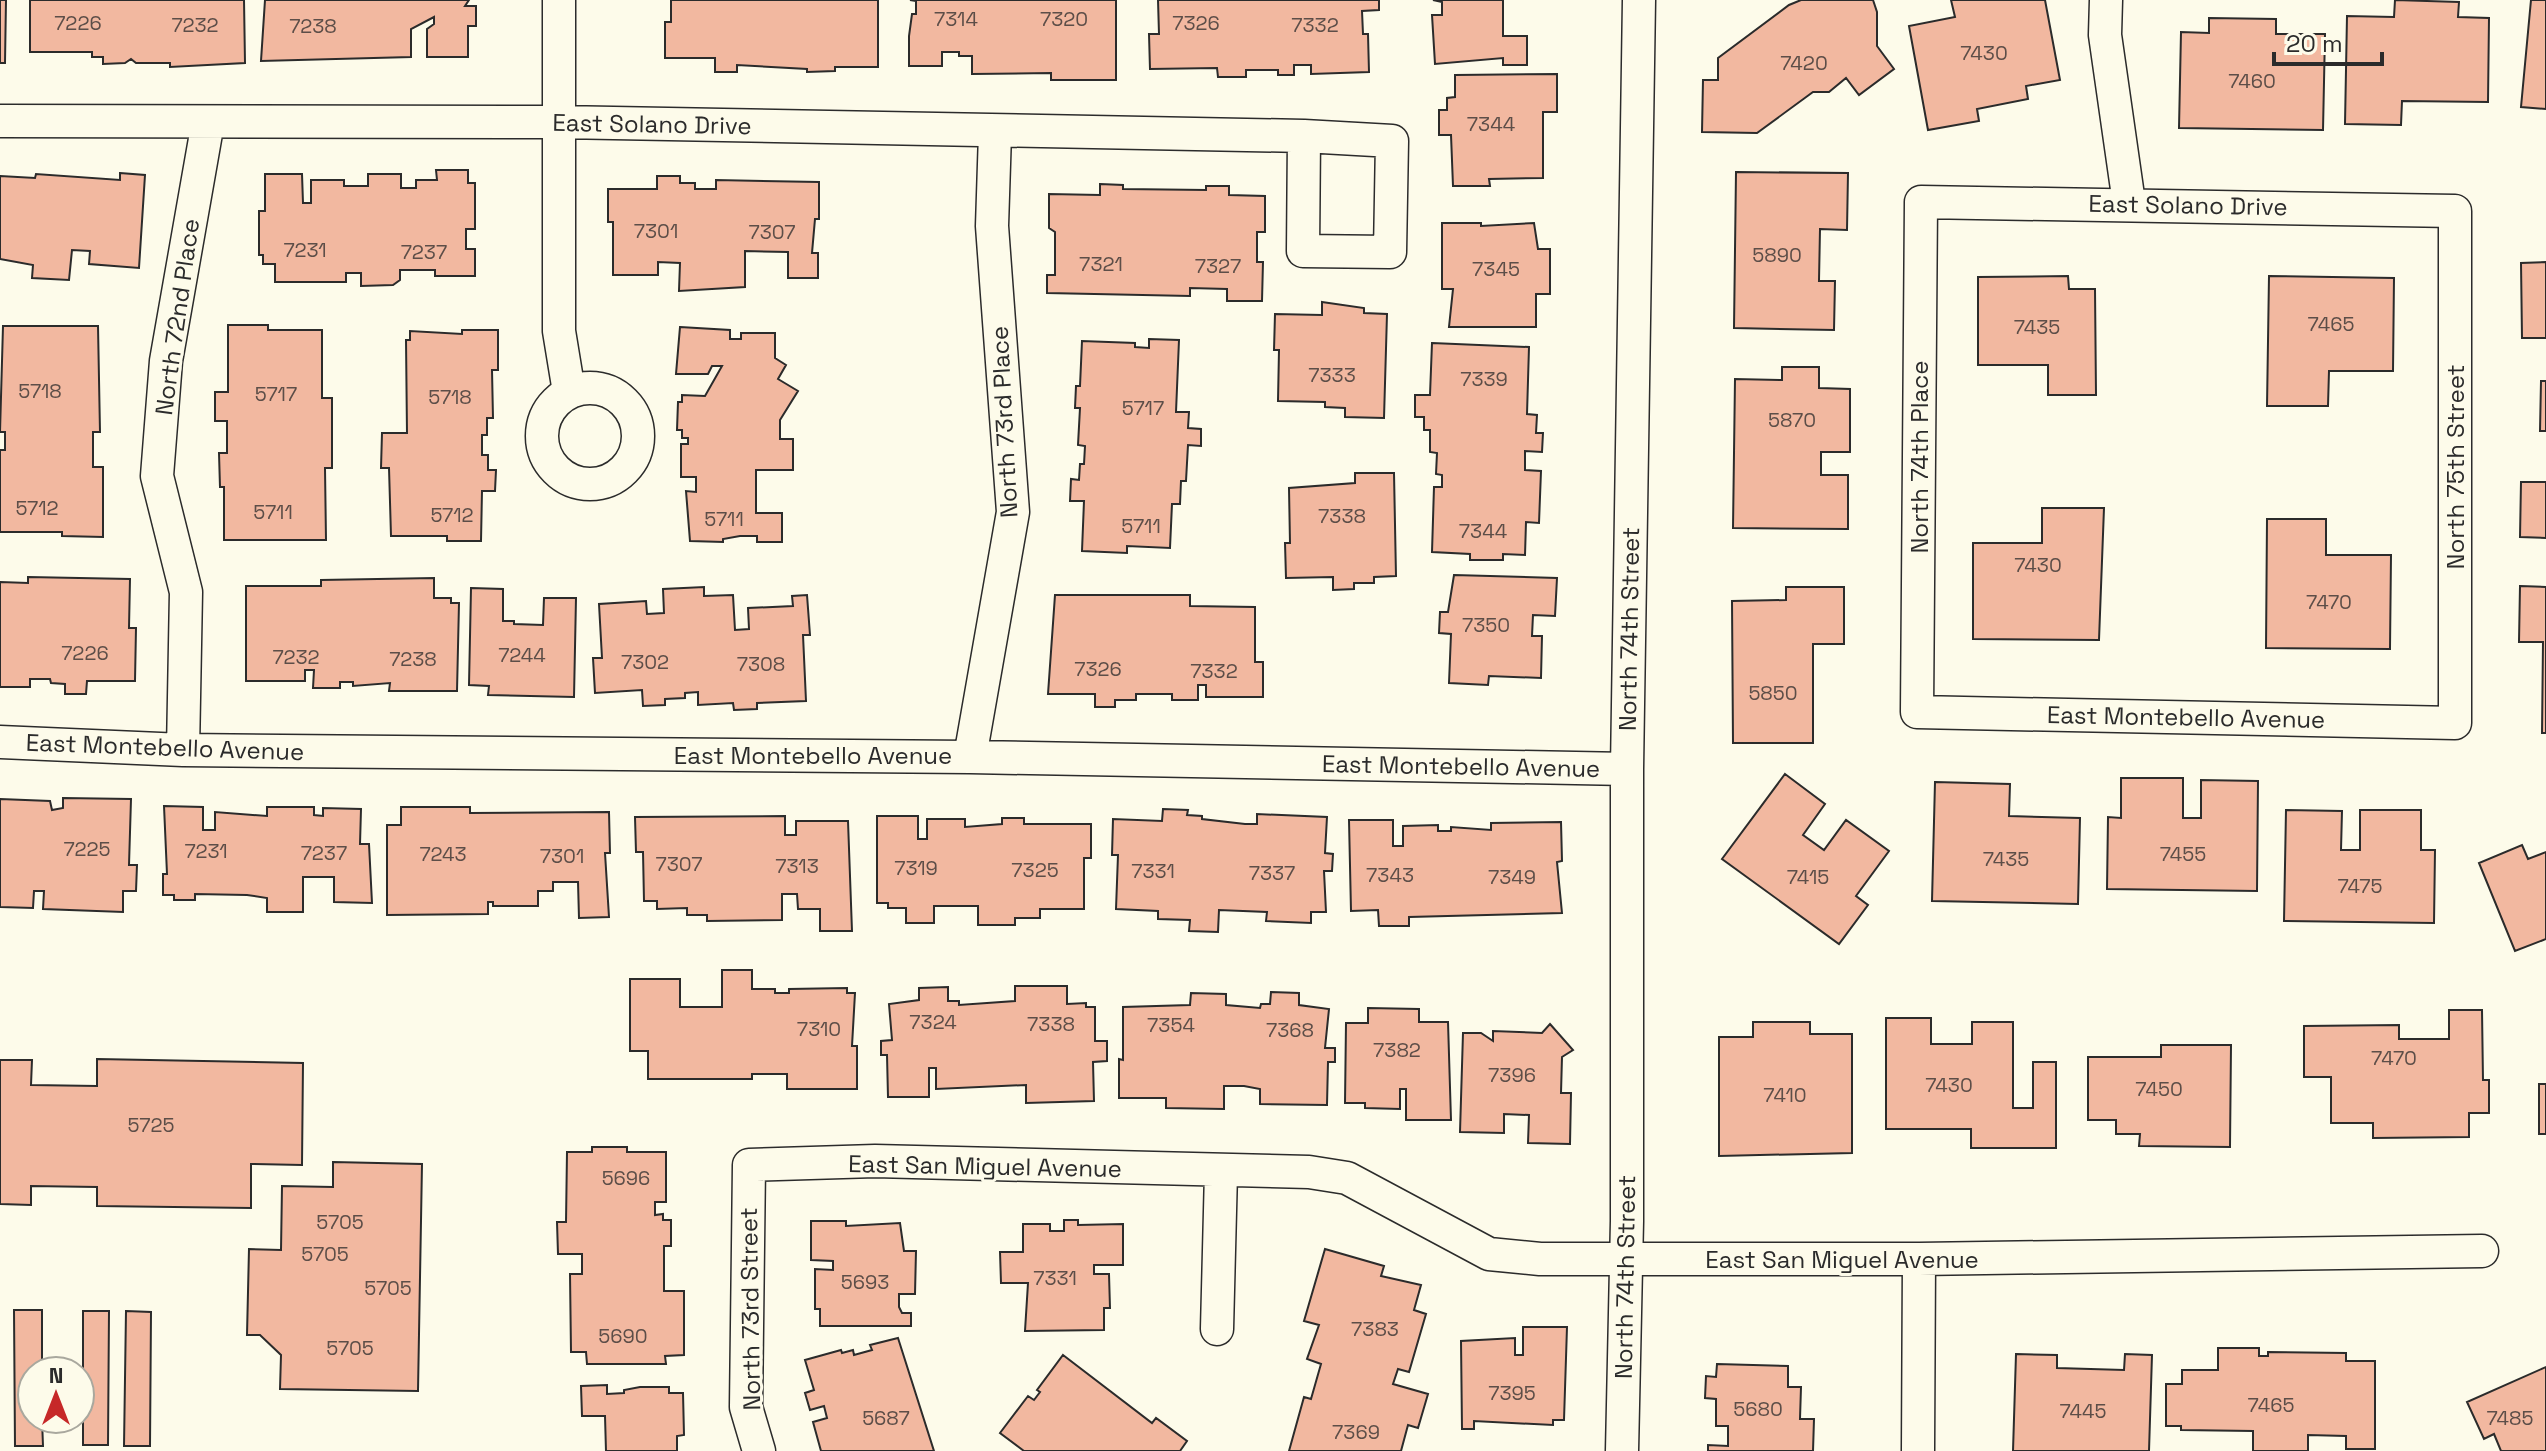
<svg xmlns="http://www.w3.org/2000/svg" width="2546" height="1451" font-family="'Space Grotesk',sans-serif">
  <rect width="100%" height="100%" fill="#fdfbea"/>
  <path fill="#f2b8a0" stroke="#2b2b2b" stroke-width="2" d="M0,0H6L5,63H0Z
    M30,0H244L245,63L170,67V63H136L131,59L125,63L103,64V57H92V52H30Z
    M265,0H469L465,6H476V26H468V57H427V29L434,24V17L411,29V57L261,61Z
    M671,0H878V67H835V71L807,72V69L737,65V72H715V58H665V22H671Z
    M1116,0V80H1051V73L972,74V56H959V52H942V66H909V36L912,14H916V1L910,0Z
    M1158,0H1379V10L1362,11L1363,34H1368L1369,72L1311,74V65H1294V75H1278V70H1246V77H1218L1217,68L1150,69L1149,34H1159Z
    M1433,0H1503V36H1527V65H1503V58L1435,64L1432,15H1442V2Z
    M1801,0H1873L1877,12V46L1894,69L1859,95L1846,78L1829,92H1813L1757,133L1702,132L1703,80H1718V58L1789,5Z
    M1951,0H2045L2060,80L2026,86L2028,99L1977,109L1979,121L1928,130L1909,26L1955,17Z
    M2395,0L2459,2L2458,17L2489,18L2488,102L2402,101L2401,125L2345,124L2347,16L2394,17Z
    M2531,0H2546V109L2521,107Z
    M2209,18L2276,19V34H2325L2323,130L2179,128L2181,32L2209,33Z
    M1557,74V112H1543V178L1489,179L1490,186H1453L1451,135H1439V110H1447V98L1455,97V75Z
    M436,170H468V183H475V229H466V249H475V276H435V270H400V280L393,285L361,286V273H346V282H275V264H263V255H259V211H265V174H302L303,203H311V180H344V186H368V174H401V188H416V180H437Z
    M1736,172L1848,173L1847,230L1820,229L1819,281H1835L1834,330L1734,328Z
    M120,173L145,175L139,268L89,264L90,251L72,250L69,280L32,278L33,265L0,259V176L35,178L36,174L120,180Z
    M657,176H680V183H695V189H716V180L819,182V219H815L812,253H818V278H788V252L745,251V287L679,291L680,263L658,262V275H613V222H608V189H657Z
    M1100,184L1123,185V189L1206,190V186H1229V195L1265,196V232H1257V262H1263L1262,301H1227V289L1190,288V296L1047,293V275H1055V232L1049,228V194L1100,195Z
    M1442,223H1481V226L1534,223L1538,249H1550V294H1536V327H1449L1453,289H1442Z
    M2546,262V338H2522L2521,263Z
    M2068,276L2069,289H2095L2096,395H2048V365H1978V277Z
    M2269,276L2394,278L2393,371H2329L2328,406H2267Z
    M1322,302L1364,308V313L1387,314L1384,418L1345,417V408L1325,407V402L1278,401L1279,350H1274L1275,314L1322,315Z
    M228,325H268V330H322V398H332V468H325L326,540H224V487H220L219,453H227V421H215V392H228Z
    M3,326H98L100,432H93V467H103V537L62,536V532H0V450H5V432H0Z
    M680,327L730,330V339H741V333H775V358L786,365L778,379L798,391L780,420V439H793V470H756V513H782V542H757V536H740L723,539V542L690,541L686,491L696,492V477H681V444H688V438H682V430H677L678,402H682V395L705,396L722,366H712L708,374H676Z
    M462,330H498V370H492L493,418H487V435H482V455H488V470H496L495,491H482L481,541H447V536H391L389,468H381L382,433H407L406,340H410V331L462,334Z
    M1149,339L1179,340L1176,412H1189L1188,428L1201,429V446L1188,445L1186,481H1181L1180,504H1172L1170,548L1127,546V553L1082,551L1084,501H1070L1071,479L1079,480L1080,464H1084L1085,446L1078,445L1080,408H1075L1076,386H1080L1082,341L1135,343V347L1149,348Z
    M1432,343L1529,347L1527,414L1537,415L1536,433H1543L1542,452L1525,451V470L1541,471L1539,523L1526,522L1525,555L1503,554V560H1470V554L1432,552L1434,487H1442V475L1436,474L1437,453L1430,452V430H1424V417H1415V395H1430Z
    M1782,367H1819V388L1850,389V452H1821V475H1848V529L1733,528L1735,379L1782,380Z
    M2541,381H2546V431H2540Z
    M1355,473H1394L1396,576L1374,577V583H1354V589L1333,590V577L1286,578L1285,543H1290L1289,488L1355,483Z
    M2521,482H2546V538L2520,537Z
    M2042,508H2104L2099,640L1973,639V543H2042Z
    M2267,519H2326V555H2391L2390,649L2266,648Z
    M1454,575L1557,578L1555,616L1533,615L1532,636H1542L1541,678L1489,676L1488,685L1449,683L1451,634L1439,633L1440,612H1448Z
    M28,577L130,579L129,628H136L135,681H87L86,694H65V684L51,683L50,679H30V687H0V582L28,583Z
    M434,578V598H451V603H459L457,691H389L390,683L353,686V682H340V688H313L314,670H305V681H246V586H321V580Z
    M2520,586L2546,587V733H2542L2543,642H2519Z
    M704,587V596L733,595L735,630L749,629L748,608L793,606L792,596L807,595L810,635H803L806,701L757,703V709L734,710L733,703L698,705V692L685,693V698L665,699V705L643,706L642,690L595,693L593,658H602L599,604L646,601L647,614L664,613L663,589Z
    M1786,587H1844V644H1813V743H1733L1732,601L1786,600Z
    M471,588L503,589V621H514V624L543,625L544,598H576L574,697L488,695L489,686L469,685Z
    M1055,595H1190V606L1255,607V662H1263V697H1206V685H1198V700H1172V694H1136V700H1115V707H1095V694H1048Z
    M1785,774L1825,804L1803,835L1824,850L1846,820L1889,851L1856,896L1868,905L1839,944L1722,859Z
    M2121,778H2183V818H2201V780L2258,781L2257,891L2107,889L2108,817L2121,818Z
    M1935,782L2010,784L2009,816L2080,818L2078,904L1932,901Z
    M63,798L131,799L129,865H137L136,891H123V912L43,909L44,891H34L33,908L0,907V799L50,801L52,810L63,808Z
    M164,806L203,807V830H215V812L267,816V807H314V815L323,816V808L361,809L360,844H369L372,903L334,902V877H303V912H267V898L247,895L195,894V900H174V895H163V874H167Z
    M401,807H470V813L609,812L610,853H605L609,917L579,918L578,882H553V891H538V906H493V902H488V914L387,915V825H401Z
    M1163,809L1188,810L1187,815L1202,816V819L1245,824H1257V814L1327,817L1325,853L1333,854L1332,871H1324L1326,912H1311V923L1266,921L1267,912L1219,910L1218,932L1189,931L1190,920L1158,919V911L1116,909L1118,855H1112L1113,819L1162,821Z
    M2286,810L2342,811L2341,850H2360V810H2421V850H2435L2434,923L2284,921Z
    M785,816V835H796V821H848L852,931H820V909H798L797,894H782V920L707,921V915H687V908L657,909V901H644L643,852H636L635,817Z
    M877,816H918V839H927V819H965V827L1002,824V818H1024V824H1091V858H1084V909H1040V918H1015V925H978V906H934V923H906V908H888V903H877Z
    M1349,820H1393V846H1403V826L1438,825V831H1451V827L1491,830V823L1561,822L1562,861L1557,862L1562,913L1409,917V926H1379L1378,910L1351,911Z
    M2522,845L2528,859L2546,852V939L2515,951L2479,863Z
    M722,970H752V989H775V993H789V989L847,988V993H855L852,1046H857V1089H787V1074H752V1079H648V1051H630V979H680V1007H722Z
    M1015,986H1067V1004L1086,1003V1007H1095V1041H1107V1061L1093,1062L1094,1101L1026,1103V1085L936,1089V1068H929V1097H888L887,1055H881V1041L892,1040L889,1004L919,1000V988L948,987V1001H959V1005L1015,1001Z
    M1271,992L1299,993V1005L1329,1009L1325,1048H1335V1062H1328L1327,1105L1260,1104V1089L1244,1086H1224V1109L1166,1108V1098H1119V1059L1123,1060V1007L1190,1005L1191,993L1226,994V1005L1260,1008L1261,1004H1270Z
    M1368,1008L1419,1009V1022H1448L1451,1120H1406V1089H1400V1109L1365,1108V1103H1345L1346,1023H1368Z
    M2449,1010H2482L2483,1080H2489V1113H2469V1137L2373,1138V1123H2331V1077H2304V1026L2399,1025V1039H2449Z
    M1886,1018H1931V1044H1972V1022H2013V1108H2033V1062H2056V1148H1971V1129H1886Z
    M1753,1022H1810V1034H1852V1153L1719,1156V1037H1753Z
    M1550,1024L1573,1050L1562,1057L1561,1093H1571L1570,1144L1528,1143L1529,1115L1504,1114V1133L1460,1132L1463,1033H1481L1493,1041V1031L1542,1033Z
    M2161,1045H2231L2230,1147L2139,1146L2140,1134H2116V1120H2088V1057H2161Z
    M97,1059L303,1063L302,1165L251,1164V1208L97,1206V1187L31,1186V1205L0,1204V1060H32L31,1085L97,1086Z
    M2539,1084H2546V1134H2539Z
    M592,1147H627V1152H666V1202H655V1215L663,1214V1220H671V1246H664V1291H684V1355L665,1356L666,1364H587L586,1352H571L570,1274H582V1254H558L557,1222H566L567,1152H592Z
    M333,1162L422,1164L418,1391L280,1389L281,1355L260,1335H247L249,1249L281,1250L282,1186L333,1187Z
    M1064,1220H1078V1225L1123,1224V1265H1094V1274H1109L1110,1308H1104V1330L1025,1331L1028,1283H1001L1000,1252H1023V1224H1050V1231H1064Z
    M811,1221H846V1226L900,1223L904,1251H916L915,1294H899V1307L902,1313H911V1326H820V1309H815V1269L833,1270V1261L811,1260Z
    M1325,1249L1384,1266L1381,1276L1421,1285L1414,1310L1426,1314L1409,1372L1398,1369L1393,1384L1428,1394L1418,1428L1408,1425L1401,1451H1289L1304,1397L1311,1399L1321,1364L1307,1359L1319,1325L1304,1321Z
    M14,1310H42V1371H32V1419H42L43,1446H15Z
    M83,1311H109L108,1445H83Z
    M126,1311L151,1312L150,1446H124Z
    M1523,1327H1567L1564,1420H1553V1425L1474,1421V1429H1462L1461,1341L1515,1338V1355H1523Z
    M898,1338L934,1451H821L813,1422L827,1418L824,1406L810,1410L805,1393L814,1390L805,1360L841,1350L842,1353L853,1350L854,1355L872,1350L870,1345Z
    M2218,1348H2259V1356H2268V1352L2346,1353V1361H2375V1449H2346V1436L2308,1435V1451H2253V1431L2181,1430V1426H2166V1384H2182V1370H2218Z
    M2016,1354L2057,1355V1368L2124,1370L2125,1354L2152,1355L2149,1451H2013Z
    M1063,1355L1152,1423L1156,1418L1187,1441L1180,1451H1024L1000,1433L1028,1396L1034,1400L1040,1392L1037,1390Z
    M1717,1364L1788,1366V1387H1801L1800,1419H1814L1813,1451H1708V1445L1728,1446V1426H1716V1399L1705,1398L1706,1376L1716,1377Z
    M2546,1367V1451H2501L2494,1434L2484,1439L2467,1402Z
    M607,1385V1394L624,1393V1390L640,1387H669V1393H683L684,1435L677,1436V1451H606L605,1416H582L581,1386Z"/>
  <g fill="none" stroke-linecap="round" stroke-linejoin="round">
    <g stroke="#2b2b2b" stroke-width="35">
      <path id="street" d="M559,0V331L569,392
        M2106,0L2105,35L2129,203
        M0,121L559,122L1304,136L1392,141L1390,252L1303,251L1304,136
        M1921,202L2455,211V723L1917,712Z
        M542 436a48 48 0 1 1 96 0a48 48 0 1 1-96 0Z
        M0,742L183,750L970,757L1627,769
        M183,750L186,592L157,476L166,361L208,122
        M970,757L1013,512L992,226L995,133
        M1217,1329L1221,1172
        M759,1451L746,1407L749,1165L875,1161L1309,1172L1347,1178L1489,1254L1540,1259H1919L2482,1251
        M1622,1451L1627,1221V769L1639,0
        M1918,1451L1919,1259"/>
    </g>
    <use href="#street" stroke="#fdfbea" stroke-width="32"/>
  </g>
  <g text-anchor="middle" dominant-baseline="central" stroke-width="6" stroke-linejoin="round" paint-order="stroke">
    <g font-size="20" fill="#5d4e48">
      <text x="956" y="19">7314</text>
      <text x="1064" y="19">7320</text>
      <text x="78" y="23">7226</text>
      <text x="1196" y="23">7326</text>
      <text x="195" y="25">7232</text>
      <text x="1315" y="25">7332</text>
      <text x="313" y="26">7238</text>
      <text x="1984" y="53">7430</text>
      <text x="1804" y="63">7420</text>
      <text x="2252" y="81">7460</text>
      <text x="1491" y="124">7344</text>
      <text x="656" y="231">7301</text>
      <text x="772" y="232">7307</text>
      <text x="305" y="250">7231</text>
      <text x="424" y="252">7237</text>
      <text x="1777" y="255">5890</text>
      <text x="1101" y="264">7321</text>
      <text x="1218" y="266">7327</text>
      <text x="1496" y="269">7345</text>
      <text x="2331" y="324">7465</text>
      <text x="2037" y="327">7435</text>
      <text x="1332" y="375">7333</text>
      <text x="1484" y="379">7339</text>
      <text x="40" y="391">5718</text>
      <text x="276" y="394">5717</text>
      <text x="450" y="397">5718</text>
      <text x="1143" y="408">5717</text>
      <text x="1792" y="420">5870</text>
      <text x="37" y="508">5712</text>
      <text x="273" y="512">5711</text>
      <text x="452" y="515">5712</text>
      <text x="1342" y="516">7338</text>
      <text x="724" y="519">5711</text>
      <text x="1141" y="526">5711</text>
      <text x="1483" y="531">7344</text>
      <text x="2038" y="565">7430</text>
      <text x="2329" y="602">7470</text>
      <text x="1486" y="625">7350</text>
      <text x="85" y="653">7226</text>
      <text x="522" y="655">7244</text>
      <text x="296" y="657">7232</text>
      <text x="413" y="659">7238</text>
      <text x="645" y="662">7302</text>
      <text x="761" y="664">7308</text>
      <text x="1098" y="669">7326</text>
      <text x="1214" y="671">7332</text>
      <text x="1773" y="693">5850</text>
      <text x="87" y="849">7225</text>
      <text x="206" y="851">7231</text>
      <text x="324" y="853">7237</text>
      <text x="443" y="854">7243</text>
      <text x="2183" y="854">7455</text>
      <text x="562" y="856">7301</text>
      <text x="2006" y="859">7435</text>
      <text x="679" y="864">7307</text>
      <text x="797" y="866">7313</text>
      <text x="916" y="868">7319</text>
      <text x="1035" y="870">7325</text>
      <text x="1153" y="871">7331</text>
      <text x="1272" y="873">7337</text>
      <text x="1390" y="875">7343</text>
      <text x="1512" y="877">7349</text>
      <text x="1808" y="877">7415</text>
      <text x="2360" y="886">7475</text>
      <text x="933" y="1022">7324</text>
      <text x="1051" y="1024">7338</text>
      <text x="1171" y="1025">7354</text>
      <text x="819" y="1029">7310</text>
      <text x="1290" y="1030">7368</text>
      <text x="1397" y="1050">7382</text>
      <text x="2394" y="1058">7470</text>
      <text x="1512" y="1075">7396</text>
      <text x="1949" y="1085">7430</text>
      <text x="2159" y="1089">7450</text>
      <text x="1785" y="1095">7410</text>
      <text x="151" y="1125">5725</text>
      <text x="626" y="1178">5696</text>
      <text x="340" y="1222">5705</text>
      <text x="325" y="1254">5705</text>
      <text x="1055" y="1278">7331</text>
      <text x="865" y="1282">5693</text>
      <text x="388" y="1288">5705</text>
      <text x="1375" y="1329">7383</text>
      <text x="623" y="1336">5690</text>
      <text x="350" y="1348">5705</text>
      <text x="1512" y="1393">7395</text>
      <text x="2271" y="1405">7465</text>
      <text x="1758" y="1409">5680</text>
      <text x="2083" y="1411">7445</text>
      <text x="886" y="1418">5687</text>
      <text x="2510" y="1418">7485</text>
      <text x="1356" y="1432">7369</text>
    </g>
    <g font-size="24" fill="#2b2b2b" stroke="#fdfbea">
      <text transform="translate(652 124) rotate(1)">East Solano Drive</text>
      <text transform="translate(2188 205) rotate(1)">East Solano Drive</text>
      <text transform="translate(177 317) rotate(-82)">North 72nd Place</text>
      <text transform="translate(1004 422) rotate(-93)">North 73rd Place</text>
      <text transform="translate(1919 457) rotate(-90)">North 74th Place</text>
      <text transform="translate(2455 467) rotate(-90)">North 75th Street</text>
      <text transform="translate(1629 629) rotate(-89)">North 74th Street</text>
      <text transform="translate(2186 717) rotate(1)">East Montebello Avenue</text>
      <text transform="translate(165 747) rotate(2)">East Montebello Avenue</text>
      <text x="813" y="755">East Montebello Avenue</text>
      <text transform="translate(1461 766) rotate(1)">East Montebello Avenue</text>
      <text transform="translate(985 1166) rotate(1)">East San Miguel Avenue</text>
      <text x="1842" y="1259">East San Miguel Avenue</text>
      <text transform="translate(1625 1277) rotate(-89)">North 74th Street</text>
      <text transform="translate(750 1309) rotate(-91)">North 73rd Street</text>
    </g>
  </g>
  <g transform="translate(56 1395)"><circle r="38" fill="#fdfbea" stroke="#a9a89e" stroke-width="2"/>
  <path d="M0-6L14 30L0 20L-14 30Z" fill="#c62828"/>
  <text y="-12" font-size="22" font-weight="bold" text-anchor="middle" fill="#2b2b2b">N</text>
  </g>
  <path d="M2274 52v12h108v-12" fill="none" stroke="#2b2b2b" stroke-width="4"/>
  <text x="2286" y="52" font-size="24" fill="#2b2b2b" stroke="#fdfbea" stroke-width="6" paint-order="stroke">20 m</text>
</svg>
